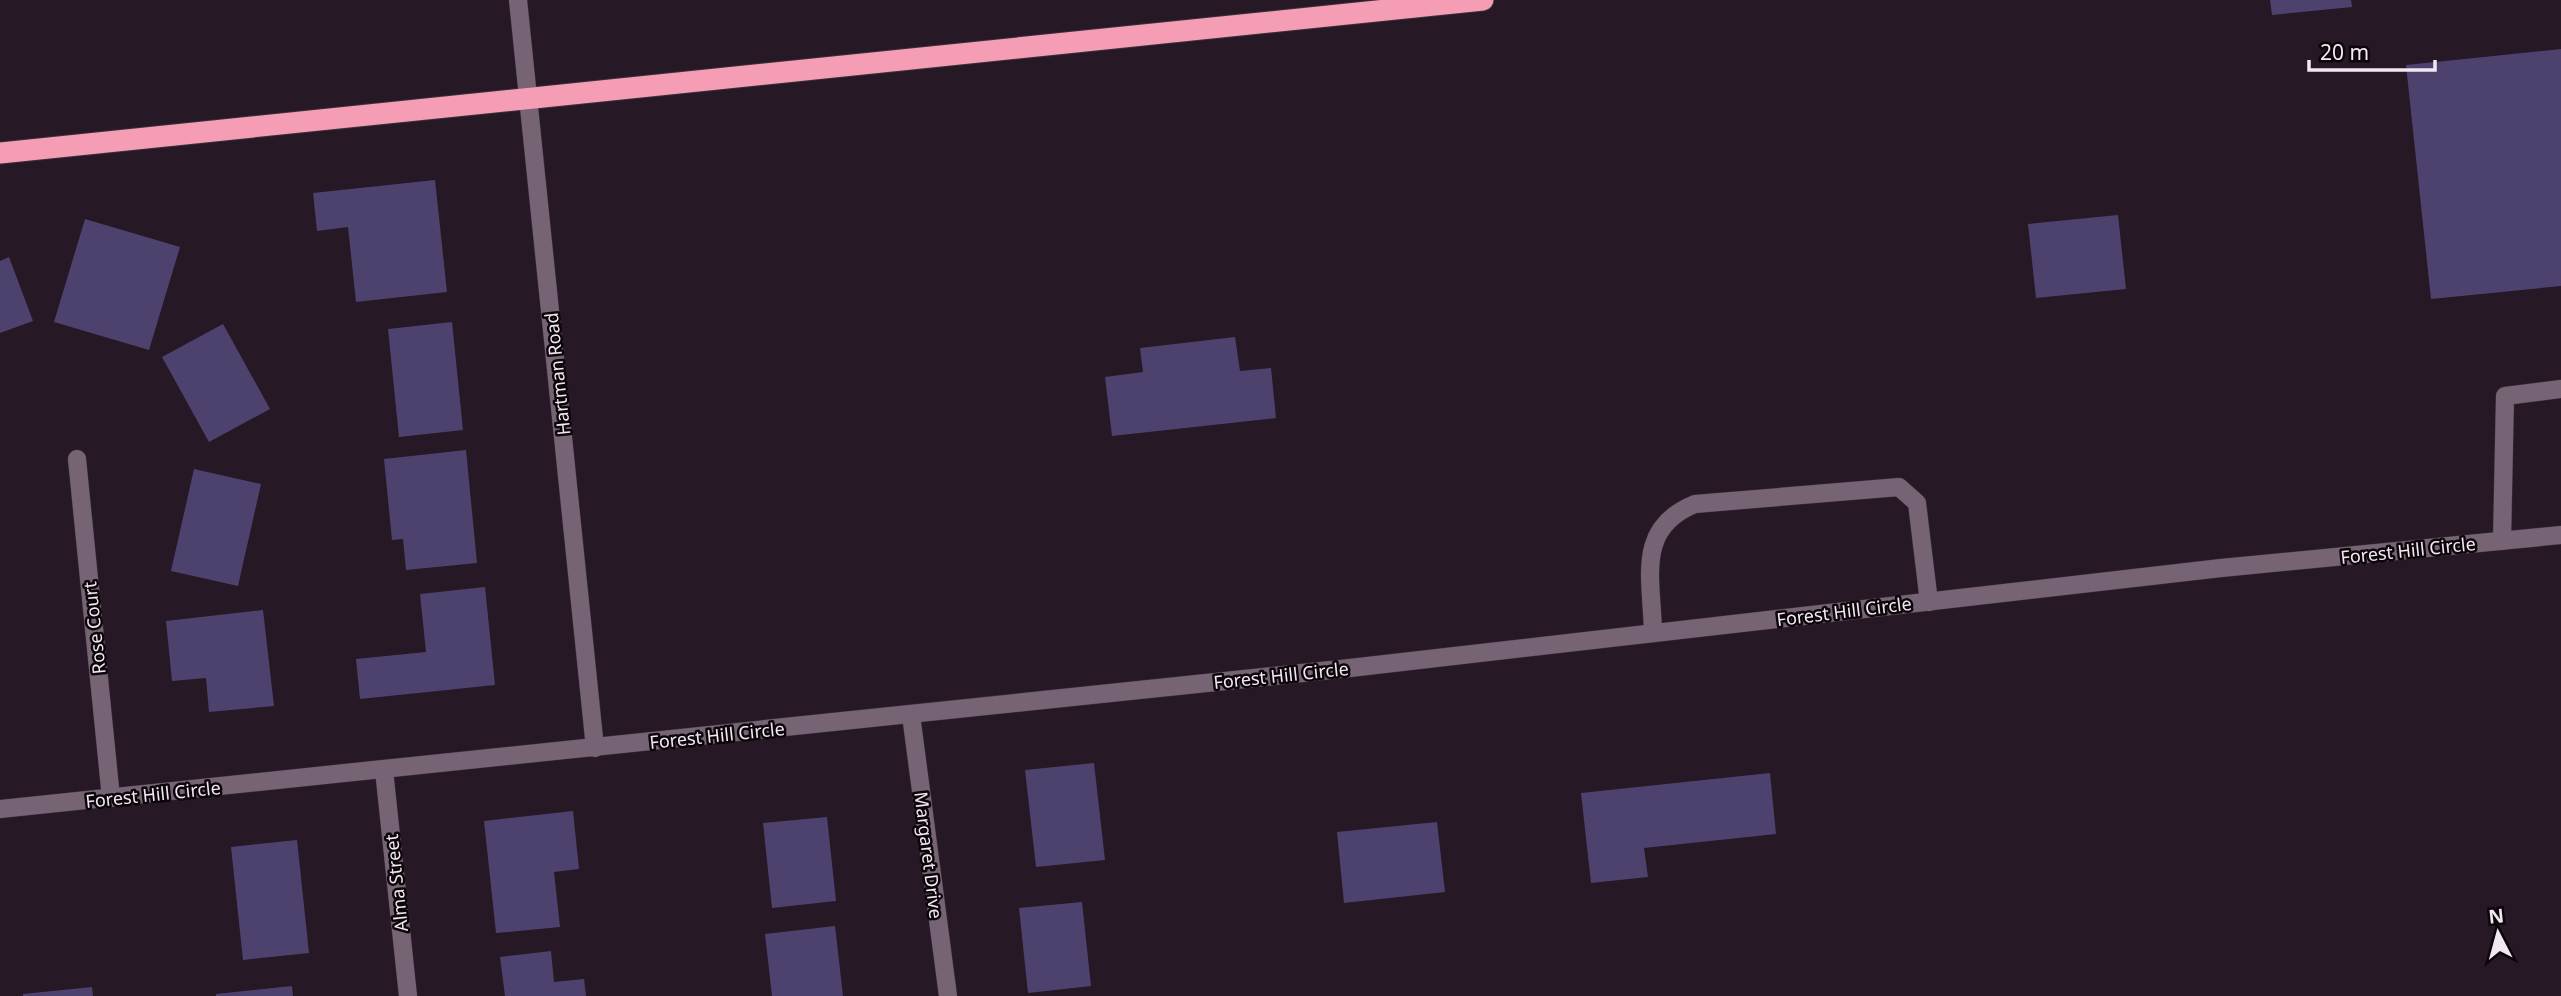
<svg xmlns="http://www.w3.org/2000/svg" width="2561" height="996" font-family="'Noto Sans',sans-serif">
  <rect width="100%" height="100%" fill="#271826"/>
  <path fill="#4d426d" d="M2270,0H2351L2352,7L2272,15Z
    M2561,49V286L2431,299L2406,65Z
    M435,180L447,292L356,302L348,227L317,231L313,193Z
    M2118,215L2126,289L2036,298L2028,224Z
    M85,219L180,247L149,350L54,322Z
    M9,257L33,321L0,333V261Z
    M452,322L463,430L399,437L388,329Z
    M223,324L270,409L209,442L162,357Z
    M1235,337L1240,371L1271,368L1276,418L1112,436L1105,377L1143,372L1140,348Z
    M466,450L477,563L406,570L403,539L392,540L384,459Z
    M194,469L261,484L238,586L171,571Z
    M485,587L495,685L360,699L356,659L426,652L420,594Z
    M263,610L274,706L209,712L206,678L172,681L166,621Z
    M1094,763L1105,860L1036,867L1025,770Z
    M1770,773L1776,834L1644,848L1648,877L1591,883L1581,793Z
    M573,811L579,869L554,872L560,927L496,933L484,821Z
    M827,817L836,901L772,908L763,823Z
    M1437,822L1445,892L1344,903L1337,832Z
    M297,840L309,953L243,960L231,847Z
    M1082,902L1091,986L1028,993L1019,908Z
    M835,926L843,996H772L765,934Z
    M551,951L554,982L584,979L586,996H505L500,957Z
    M292,986L293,996H216V994Z
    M92,987L93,996H23V994Z"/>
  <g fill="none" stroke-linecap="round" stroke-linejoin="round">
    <g stroke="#3c323c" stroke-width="19">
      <path id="service" d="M2502,541L2505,396L2561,389
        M1653,633C1652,579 1635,528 1695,504L1899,487L1917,503L1929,602"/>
    </g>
    <g stroke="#3c323c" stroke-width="19">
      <path id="minor" d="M77,459L111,798
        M911,715L948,996
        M384,770L408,996"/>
    </g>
    <g stroke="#3c323c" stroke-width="19">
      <path id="tertiary" d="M518,0L595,748
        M0,809L1350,668L2221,568L2561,535"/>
    </g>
    <g stroke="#3c323c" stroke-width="23">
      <path id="motorway" d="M0,153L1483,0"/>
    </g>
    <use href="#service" stroke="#766475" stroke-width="18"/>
    <use href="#minor" stroke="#766475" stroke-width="18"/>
    <use href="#tertiary" stroke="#766475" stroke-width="18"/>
    <use href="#motorway" stroke="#f69db6" stroke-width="21"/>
  </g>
  <g text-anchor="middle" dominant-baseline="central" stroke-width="5" stroke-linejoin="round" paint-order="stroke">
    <g font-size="18" fill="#f2e8f2" stroke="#0c060b">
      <text transform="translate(557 374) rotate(-96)">Hartman Road</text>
      <text transform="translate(2408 550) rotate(-6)">Forest Hill Circle</text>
      <text transform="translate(1844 611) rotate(-7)">Forest Hill Circle</text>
      <text transform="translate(94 628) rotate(-96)">Rose Court</text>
      <text transform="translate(1281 675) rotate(-6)">Forest Hill Circle</text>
      <text transform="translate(717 735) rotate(-6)">Forest Hill Circle</text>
      <text transform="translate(153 794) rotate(-6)">Forest Hill Circle</text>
      <text transform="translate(929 855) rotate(83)">Margaret Drive</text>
      <text transform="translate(396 883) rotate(-96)">Alma Street</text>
    </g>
  </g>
  <g transform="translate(2498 933) rotate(354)" stroke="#0c060b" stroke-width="5" paint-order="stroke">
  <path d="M0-5L12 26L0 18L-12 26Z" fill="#f2e8f2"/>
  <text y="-10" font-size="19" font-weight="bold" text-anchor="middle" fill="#f2e8f2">N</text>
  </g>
  <path d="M2309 60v10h126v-10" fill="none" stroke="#f2e8f2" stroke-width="3.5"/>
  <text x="2320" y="60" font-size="21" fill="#f2e8f2" stroke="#0c060b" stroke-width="5" paint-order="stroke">20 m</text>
</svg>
